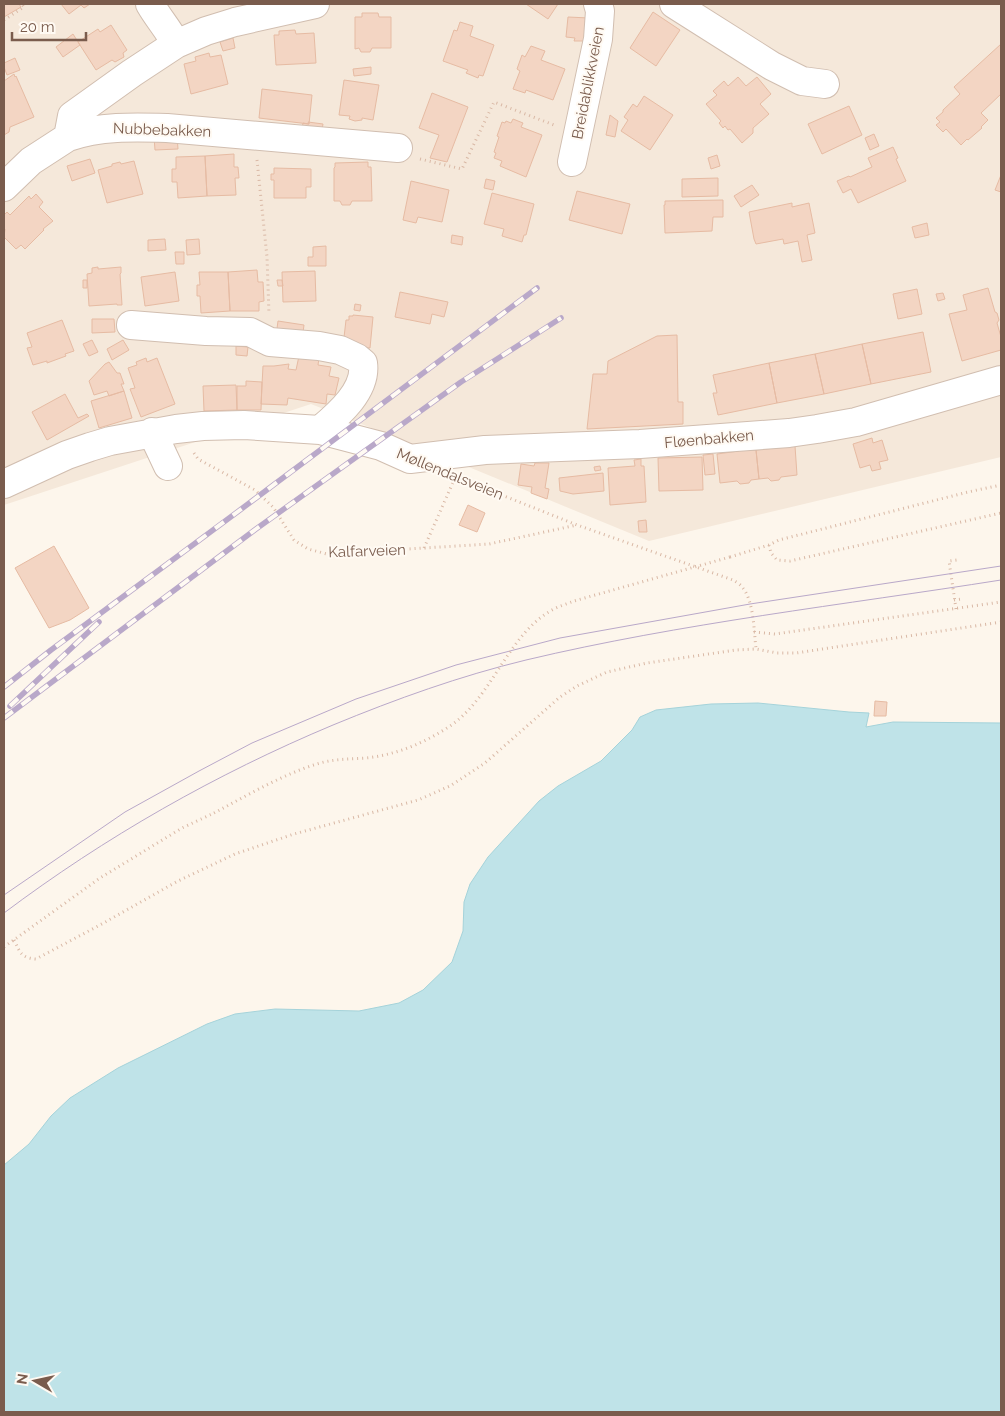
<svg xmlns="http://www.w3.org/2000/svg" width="1005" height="1416" font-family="Raleway,sans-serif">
  <rect width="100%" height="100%" fill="#fdf6ec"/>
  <path fill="#f5e8da" d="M4,4H1001V457L649,541L442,456L311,404L4,505Z"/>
  <path fill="#bfe3e8" stroke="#a5d3da" d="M758,703L849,712L869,713L866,727L893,722L1001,723V1412H4V1165L29,1144L51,1116L70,1098L118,1068L207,1024L235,1014L275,1009L359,1011L399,1003L423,990L452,962L463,931L464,902L470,884L488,857L539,801L558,786L601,761L632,730L640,717L656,710L711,704Z"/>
  <path fill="#f3d5c3" stroke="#e6bba3" d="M4,4H19L21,7L4,17Z
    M61,4H90L84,8L81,5L69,14Z
    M526,4H558L548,19Z
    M653,12L680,30L656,66L630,48Z
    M362,13H378L379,17H391V48H372L370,52H361L359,48L355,49V17H362Z
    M568,17L589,18L585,41H574L575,38L566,37Z
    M460,22L473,26L470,36L494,45L483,76L479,75L478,78L466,73L468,70L443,61L454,30L457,31Z
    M111,25L127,50L123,53L124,57L115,62L112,60L96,70L78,42L98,29L100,32Z
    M295,30L296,34L314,33L316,63L276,65L274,35H279V31Z
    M73,34L80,45L63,57L56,47Z
    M233,38L235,48L223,51L220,42Z
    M1001,44V94L981,113L988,120L981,127L982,128L968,140L967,139L961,145L946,129L943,132L936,125L940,122L936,118L943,112V110L960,94L954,87Z
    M531,46L545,51L541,60L565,69L553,100L526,90L525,93L513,89L520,71L517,69L522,55L525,57Z
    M209,53L210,57L221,55L228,84L191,94L184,64L196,61L195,57Z
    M15,58L20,70L7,75L4,67V63Z
    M371,67V74L354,76L353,69Z
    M14,74L15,77L16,76L34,117L10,127L9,132L4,135V81Z
    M738,77L746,86L757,77L771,94L760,104L769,114L753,128V133L742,143L730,129L728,130L725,126L723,128L719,123L721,121L706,104L717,95L713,91L724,81L728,86Z
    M344,80L379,85L373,120L362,118V120L355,121L349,119L350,116L339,115Z
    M262,89L312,95L309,124L259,118Z
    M432,93L468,107L447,162L430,158L439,135L419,128Z
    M644,96L673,115L650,150L621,131L628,120L624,117L633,104L637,107Z
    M849,106L862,135L822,154L808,124Z
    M610,115L618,121L615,137L606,135Z
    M513,119L523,123L521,127L542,135L526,177L500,166L502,161L494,158L496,153L494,152L499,137L497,136L502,122L505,123L506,121L511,123Z
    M308,122L323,124L321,135L301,133L303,123L309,124Z
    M874,134L879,146L870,150L865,138Z
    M177,136L178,149L155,150L154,137Z
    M893,147L898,158L896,159L906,181L858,203L851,189L843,193L837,181L849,176L850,177L872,167L868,158Z
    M234,154V167H238L239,178H235L236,195L207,196L205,156Z
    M717,155L720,166L711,169L708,158Z
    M205,156L207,196L178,198L177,182H172V169H176V157Z
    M90,159L95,173L72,181L67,166Z
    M134,161L143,194L107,203L98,170L112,166V164L120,162L121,164Z
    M368,162V167H371L372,201H352L350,205H342L340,201H334V168L335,167V163Z
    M274,168L311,169V187H306V198H274V180H271V174H274Z
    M1001,175V192L995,190Z
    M718,178V196L682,197V179Z
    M486,179L495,181L493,190L484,188Z
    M411,181L449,190L442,222L418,217L416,223L403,220Z
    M752,185L759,195L741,207L734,196Z
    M577,191L630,204L622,234L569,220Z
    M492,193L534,204L526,235H524L522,242L502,236L504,229L484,224Z
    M36,194L43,202L39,207L53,221L43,229L44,230L25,249L21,245L16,249L4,237L5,229L4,228V215L7,212L10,215L29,196L31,199Z
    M723,200V217H713L712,231L665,233L664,205H665V201Z
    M792,203V207L809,203L815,233L807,235L812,260L802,262L798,241L784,244L783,239L756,244L754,239L749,212Z
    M927,223L929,235L915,238L912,227Z
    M452,235L463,237L462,245L451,243Z
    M165,239L166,250L148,251V240Z
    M199,239L200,254L187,255L186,240Z
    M326,246V266H308V257H313V247Z
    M175,252H184V264H176Z
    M98,267V269L121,267V273L120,274L122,305H117V304L89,306L87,274L92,273V268Z
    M257,270L258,282H263L264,301L259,302V311H230L228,272Z
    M315,271L316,301L283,302L282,272Z
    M175,272L179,301L145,306L141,277Z
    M199,272H228L230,311L201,313L200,296H197V285H200Z
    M83,280H87V288H83Z
    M277,280H282L283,286H278Z
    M988,288L995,312L997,313L999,320L997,323L1001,337V350L962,361L949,314L967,310L963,295Z
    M917,289L922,314L898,319L893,294Z
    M400,292L448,302L444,317L432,314L430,324L395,317Z
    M943,293L945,299L938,301L936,294Z
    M355,304L361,305L360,311L354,310Z
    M353,315L373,317L370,348L343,346L346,320H349V316H353Z
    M92,319H114L115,332L92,333Z
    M62,320L74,351L65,354L66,356L47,363V361L33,365L27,348L32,347L27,333Z
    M278,321L304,325L302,340L276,336Z
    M923,332L931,372L871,384L862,344Z
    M677,335L678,402H683V424L587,429L593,374H607L608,361L657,336Z
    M92,340L98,352L89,356L83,344Z
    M123,340L129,350L112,360L107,349Z
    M862,344L871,384L824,394L815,354Z
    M236,346L248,347L247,356L236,355Z
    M815,354L824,394L777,403L769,363Z
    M299,356L319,358L318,365L331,367L329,376L339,378L335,395L327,394L326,404L288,398L287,405L261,404L263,366H274L289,364L288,369L296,370Z
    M146,358L147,362L157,358L175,404L141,417L130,389L135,388L128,368L137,365L136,362Z
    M109,362L117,373H120L124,384H121L124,391L109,396L107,391L94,395L89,381L105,364Z
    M769,363L777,403L718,415L713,393H717L713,375Z
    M246,381L262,382L261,410H237V386H246Z
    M236,385L237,410L204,411L203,386Z
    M124,391L132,418L99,428L91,401Z
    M65,394L78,418L87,414L89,416L47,440L32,412Z
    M872,438L873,443L882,440L888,460L879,462L881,469L872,471L870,465L860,468L853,444Z
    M750,445L751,450H756L759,479L751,480L749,483L740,484L737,481L720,483L717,454L739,451V446Z
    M795,446L797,475L781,477L779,480L771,481L768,478L759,479L756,450Z
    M713,454L715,474L705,475L703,455Z
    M702,457L703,490L659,491L658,458Z
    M641,459V466H644L646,502L610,505L608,468L635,466L634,460Z
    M535,463H549L545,488L549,489L547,499L531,493L532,487L518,485L521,464L534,466Z
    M600,466L601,470L595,471L594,467Z
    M603,473L604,491L573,494L560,491L559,478Z
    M468,505L485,513L477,532L459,525Z
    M646,520L647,532H639L638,521Z
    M54,546L89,608L70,620L49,628L15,568Z
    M875,701L887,702L886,716H874Z"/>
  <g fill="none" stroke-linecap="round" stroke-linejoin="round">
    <g stroke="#d1beb0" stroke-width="30">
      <path id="minor" d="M150,4C158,18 169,30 176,44
        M674,4L772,66L802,81L825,84
        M68,137C100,126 133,127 167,128L398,148
        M572,162L598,39L600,11L598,4
        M4,187L31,161L68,137L72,116L132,73L176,44L206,31L235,22L315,4
        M131,325L206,331L250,332L270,342L319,346L340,350L357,358L363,363C367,390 339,414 320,430
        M152,432L168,466
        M4,484L67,455L90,447L110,441L176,429L203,426L244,425L320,430L381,446L410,459L485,450L640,444L789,433L817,429L856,422L1001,380"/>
    </g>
    <path stroke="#d9b8a5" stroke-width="3" stroke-dasharray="1 4" stroke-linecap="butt" d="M4,20L24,7L22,4
      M420,159L462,169L494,102L554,125
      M257,160L267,257L269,314
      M194,453L198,459L255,490L273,507L294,540L308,549L327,554L489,544L577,525
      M464,480L577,525L733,580C736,582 740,584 742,587C754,600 754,632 756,649
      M769,545L771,553L777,560L790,561L1001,513
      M424,548L454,480
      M730,557L769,545L779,540L968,492L1001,485
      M954,600L962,599
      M956,609L949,561L957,560
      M754,632L775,634L1001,602
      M14,940C20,952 21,958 36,959L100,925L178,881L235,854L294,834L418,800L450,786L485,763L560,697L577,686L607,672L647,663L736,650L756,649L777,653H796L1001,622
      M4,947L100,878L182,828L214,813"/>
    <use href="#minor" stroke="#fff" stroke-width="28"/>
    <path stroke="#b9a8c9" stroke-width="1" d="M4,895L125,812L199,771L252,743L356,699L456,665L560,638L750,604L1001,566
      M4,913C105,837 216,774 333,725C396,699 460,676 526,660C682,623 843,605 1001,580"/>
    <g stroke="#b9a8c9" stroke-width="5.5">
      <path id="rail" d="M4,687L51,650L240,510L537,288
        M10,706L99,622
        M4,718L256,529L461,382L561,318"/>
    </g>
    <use href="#rail" stroke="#fffaf3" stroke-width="4" stroke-dasharray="11" stroke-linecap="butt"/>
    <path stroke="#d9b8a5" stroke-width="3" stroke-dasharray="1 4" stroke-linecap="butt" d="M214,813C248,795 283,774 320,763C335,759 350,759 366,758C395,755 422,744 447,728C492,700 506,636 552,610C559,606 567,604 574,601L730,557"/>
  </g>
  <g text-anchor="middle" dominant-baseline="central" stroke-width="4" stroke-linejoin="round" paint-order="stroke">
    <g font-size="15" fill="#7a5c4d" stroke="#fffaf3">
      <text transform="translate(588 83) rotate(-79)">Breidablikkveien</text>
      <text transform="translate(162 130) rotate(2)">Nubbebakken</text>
      <text transform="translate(709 439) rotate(-5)">Fløenbakken</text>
      <text transform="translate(450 474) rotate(22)">Møllendalsveien</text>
      <text transform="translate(367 551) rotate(-2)">Kalfarveien</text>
    </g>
  </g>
  <rect width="1005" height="1416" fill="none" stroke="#7a5c4d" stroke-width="10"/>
  <g transform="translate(35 1381) rotate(279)" stroke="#fffaf3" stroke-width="4" paint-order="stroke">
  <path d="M0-4L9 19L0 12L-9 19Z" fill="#7a5c4d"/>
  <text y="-8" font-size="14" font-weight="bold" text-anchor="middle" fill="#7a5c4d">N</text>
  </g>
  <path d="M12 32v8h74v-8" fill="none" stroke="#7a5c4d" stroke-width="2.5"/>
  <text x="20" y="32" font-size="15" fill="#7a5c4d" stroke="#fffaf3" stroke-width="4" paint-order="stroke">20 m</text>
</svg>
